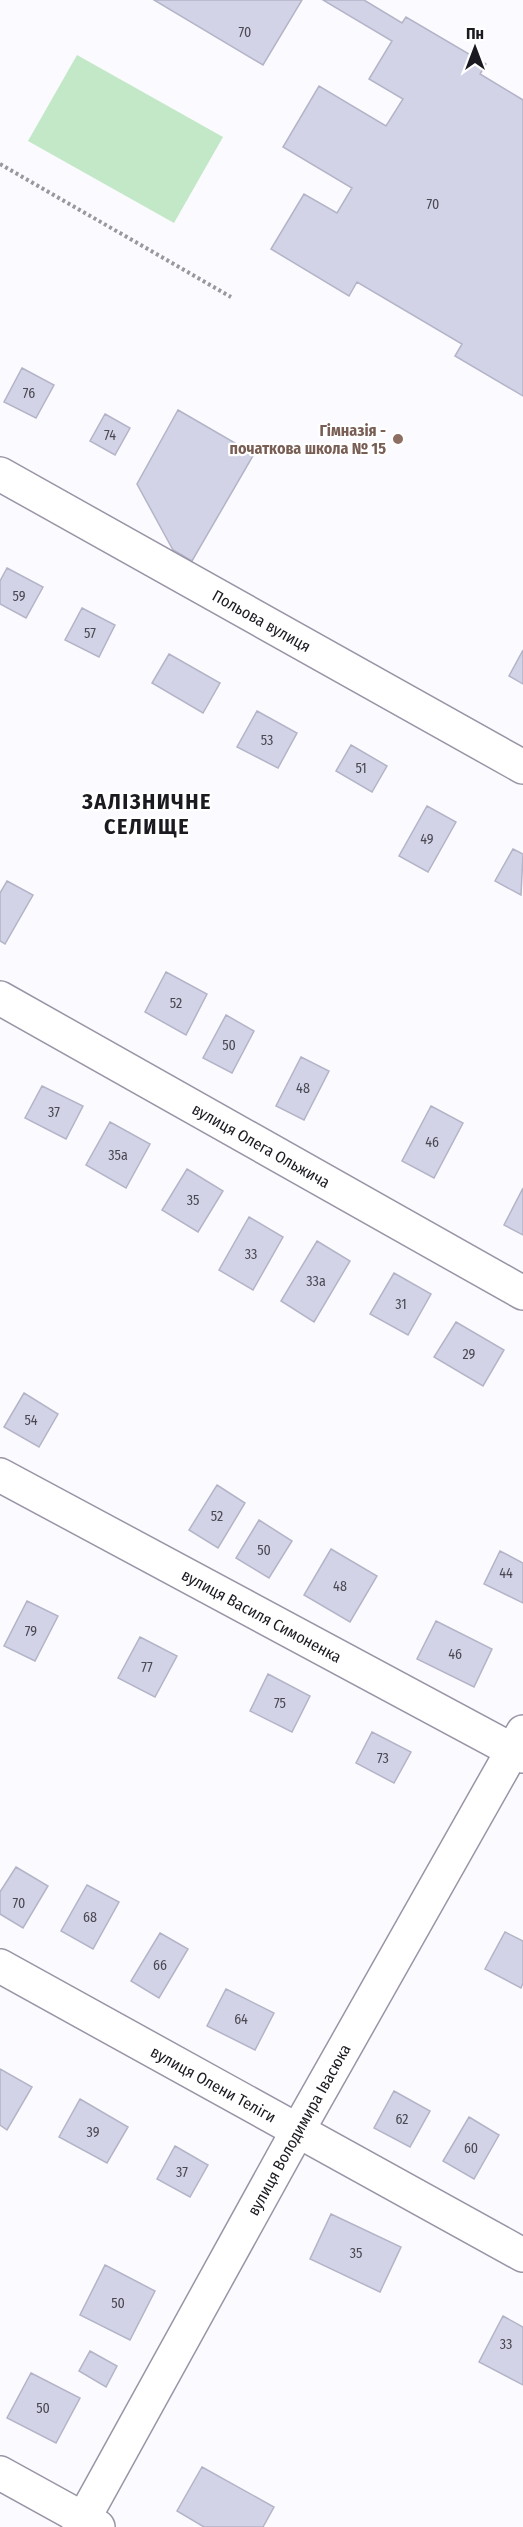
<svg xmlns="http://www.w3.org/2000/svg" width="523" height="2527" font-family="'Fira Sans Condensed',sans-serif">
  <rect width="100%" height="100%" fill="#fbfafe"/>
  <path fill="#c3e8c7" d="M77,55L223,137L174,223L28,141Z"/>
  <path fill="#d3d3e7" stroke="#b3b4c7" stroke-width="1.5" d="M154,0H302L263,65Z
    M323,0H364L402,23L406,17L486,64L480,74L523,100V396L455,356L462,344L357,282L349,296L271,249L304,194L337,213L352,188L283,147L319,86L386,126L403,99L369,79L392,41Z
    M22,368L54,385L36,418L4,402Z
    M178,410L254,454L192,561L173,550L137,484Z
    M105,414L130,428L115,455L90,441Z
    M7,568L43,587L26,618L0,604V581Z
    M82,608L115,625L99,657L65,640Z
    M523,650V684L509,676Z
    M169,654L220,683L203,713L152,683Z
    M257,711L297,733L278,768L237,747Z
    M351,745L387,766L372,792L336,771Z
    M427,806L456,822L428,872L399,856Z
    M513,849L523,854L521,895L495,881Z
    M7,881L33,895L5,944L0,941V893Z
    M166,972L207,994L186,1035L145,1012Z
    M226,1015L254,1031L232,1073L203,1058Z
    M301,1057L329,1071L304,1120L276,1106Z
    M42,1086L83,1106L66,1139L25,1118Z
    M431,1106L463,1123L434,1178L402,1161Z
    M110,1122L150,1144L126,1188L86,1165Z
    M187,1169L223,1191L198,1232L162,1210Z
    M523,1188V1235L504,1225Z
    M249,1217L283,1237L253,1290L219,1270Z
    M317,1241L350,1261L314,1322L281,1301Z
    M394,1273L431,1294L408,1335L370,1314Z
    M456,1322L504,1350L483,1386L434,1357Z
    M24,1393L58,1414L39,1447L4,1427Z
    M217,1485L245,1503L218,1548L189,1530Z
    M259,1520L292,1541L269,1578L236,1558Z
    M331,1549L377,1576L350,1622L304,1595Z
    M500,1551L523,1563V1603L484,1584Z
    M27,1601L58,1616L35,1661L4,1646Z
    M436,1621L492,1649L474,1687L417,1659Z
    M140,1637L177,1656L155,1697L118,1678Z
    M268,1674L310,1696L292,1732L250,1711Z
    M372,1732L411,1752L394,1783L356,1763Z
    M16,1867L48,1886L23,1928L0,1914V1892Z
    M87,1885L119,1902L93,1949L61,1931Z
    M505,1932L523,1941V1983L521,1988L485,1969Z
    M160,1933L188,1949L159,1998L131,1981Z
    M226,1989L274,2013L255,2050L207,2026Z
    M0,2069L32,2087L7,2130L0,2125Z
    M394,2091L430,2111L410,2147L374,2128Z
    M80,2099L128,2127L107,2163L59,2137Z
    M469,2117L499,2135L474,2179L443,2161Z
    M175,2146L208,2165L190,2197L157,2179Z
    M331,2214L401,2247L380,2292L310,2259Z
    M105,2265L155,2291L130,2340L80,2315Z
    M503,2316L523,2327V2385L479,2362Z
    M90,2351L117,2366L106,2387L79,2371Z
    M31,2373L80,2398L56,2443L7,2418Z
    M202,2467L274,2507L263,2527H204L177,2511Z"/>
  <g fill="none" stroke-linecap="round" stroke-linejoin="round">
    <g stroke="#9a94a6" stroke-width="36">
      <g id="minor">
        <path id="s1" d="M0,474L523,767"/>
        <path id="s2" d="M0,998L523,1293"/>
        <path id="s3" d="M0,1475L523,1756"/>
        <path id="s4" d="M0,1966L523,2255"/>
        <path d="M0,2473L98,2527"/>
        <path id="s5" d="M79,2527L298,2130L523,1732"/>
      </g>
    </g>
    <path stroke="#99989d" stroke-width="4" stroke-dasharray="3 3" stroke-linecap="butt" d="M0,164L231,297"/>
    <use href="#minor" stroke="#fff" stroke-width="33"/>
  </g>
  <circle fill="#8d6e63" stroke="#fff" stroke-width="2" cx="398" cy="439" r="6"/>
  <g text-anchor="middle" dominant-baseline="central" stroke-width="4.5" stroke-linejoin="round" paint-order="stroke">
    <g font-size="14" fill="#4a4852">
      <text x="245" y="32">70</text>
      <text x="433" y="204">70</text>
      <text x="29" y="393">76</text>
      <text x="110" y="435">74</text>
      <text x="19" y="596">59</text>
      <text x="90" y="633">57</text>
      <text x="267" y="740">53</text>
      <text x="361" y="768">51</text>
      <text x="427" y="839">49</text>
      <text x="176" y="1003">52</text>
      <text x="229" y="1045">50</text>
      <text x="303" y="1088">48</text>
      <text x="54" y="1112">37</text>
      <text x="432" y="1142">46</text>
      <text x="118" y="1155">35а</text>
      <text x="193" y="1200">35</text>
      <text x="251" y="1254">33</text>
      <text x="316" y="1281">33а</text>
      <text x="401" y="1304">31</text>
      <text x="469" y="1354">29</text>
      <text x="31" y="1420">54</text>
      <text x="217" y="1516">52</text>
      <text x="264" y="1550">50</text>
      <text x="506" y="1573">44</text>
      <text x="340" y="1586">48</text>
      <text x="31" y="1631">79</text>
      <text x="455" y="1654">46</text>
      <text x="147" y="1667">77</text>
      <text x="280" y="1703">75</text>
      <text x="383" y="1758">73</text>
      <text x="19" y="1903">70</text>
      <text x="90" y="1917">68</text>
      <text x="160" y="1965">66</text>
      <text x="241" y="2019">64</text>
      <text x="402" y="2119">62</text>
      <text x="93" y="2132">39</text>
      <text x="471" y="2148">60</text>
      <text x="182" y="2172">37</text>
      <text x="356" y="2253">35</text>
      <text x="118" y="2303">50</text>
      <text x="506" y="2344">33</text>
      <text x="43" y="2408">50</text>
    </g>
    <g font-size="16" font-weight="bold" fill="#785e54" stroke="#fff" text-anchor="end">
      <text x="386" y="430">Гімназія -<tspan x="386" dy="18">початкова школа № 15</tspan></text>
    </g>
    <g font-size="16" fill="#1c1a21" stroke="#fff">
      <text stroke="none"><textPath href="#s1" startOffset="300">Польова вулиця</textPath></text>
      <text stroke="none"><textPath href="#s2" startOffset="300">вулиця Олега Ольжича</textPath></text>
      <text stroke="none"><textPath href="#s3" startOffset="297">вулиця Василя Симоненка</textPath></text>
      <text stroke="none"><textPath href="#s4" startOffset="244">вулиця Олени Теліги</textPath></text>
      <text stroke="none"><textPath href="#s5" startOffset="454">вулиця Володимира Івасюка</textPath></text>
    </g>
    <g font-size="22" font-weight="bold" letter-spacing="1.5" fill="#1c1a21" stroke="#fff">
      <text x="147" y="801">ЗАЛІЗНИЧНЕ<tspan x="147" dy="25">СЕЛИЩЕ</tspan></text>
    </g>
  </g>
  <g transform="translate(475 48)" stroke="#ffffff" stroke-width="4.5" paint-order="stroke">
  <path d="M0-4.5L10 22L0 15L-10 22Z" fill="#1c1a21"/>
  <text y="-9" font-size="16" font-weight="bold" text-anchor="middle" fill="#1c1a21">Пн</text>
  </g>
</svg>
